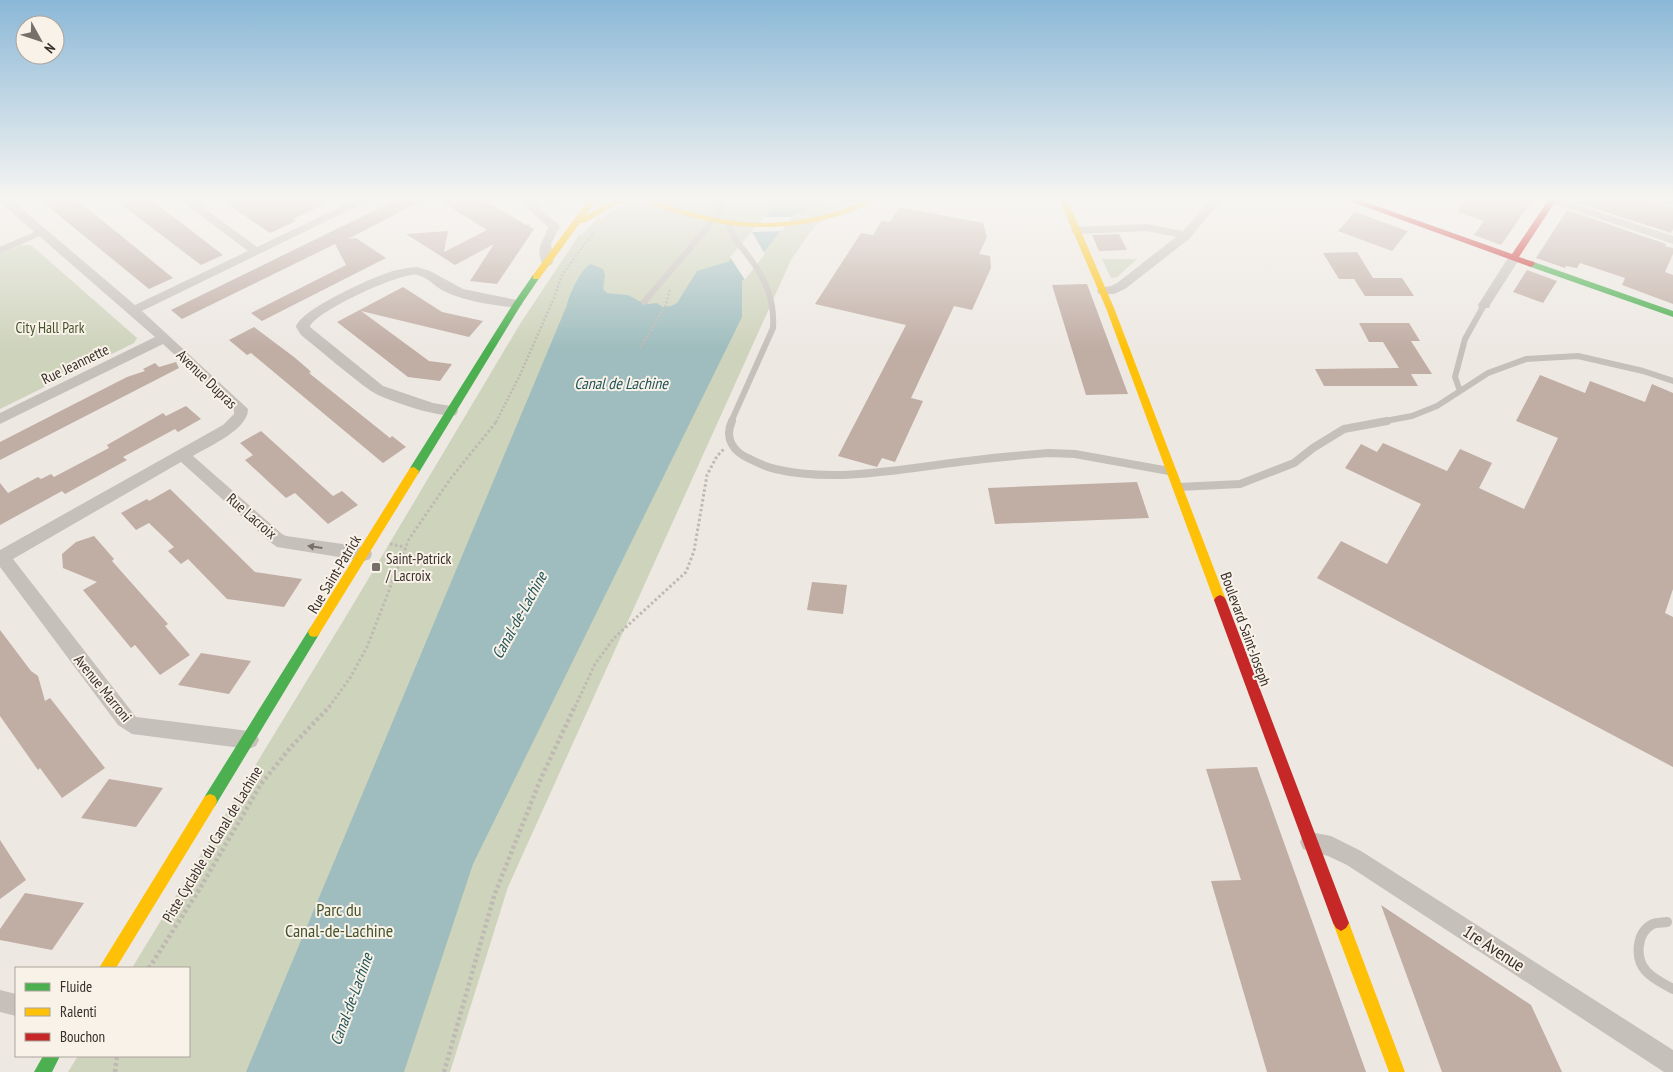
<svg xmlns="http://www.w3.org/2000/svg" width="1673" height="1072" font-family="'PT Sans Narrow',sans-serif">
  <rect width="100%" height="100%" fill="#ede8e2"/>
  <path fill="#ced3bc" d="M649,199H860C851,206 837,207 828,214C813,225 802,245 791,260L508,887L450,1072H68L78,1056H189V968H132L351,608L520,324L579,235H582L598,218H601L626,204L642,205Z
    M20,245H31L137,338L134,343L0,409V253Z
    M1102,259H1137L1117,277L1111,278Z"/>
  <path fill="#9fbdbe" d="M769,199H813L806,210L793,215L764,252L765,254L745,280L744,279L742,281V317L473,864L404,1072H246L567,305C569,295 581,268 591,264L603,269L605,275L603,289L607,293L628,295L639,301L649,304L657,303L663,307L671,306L677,303L697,271L730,261L731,256L771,210Z"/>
  <path fill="#ede8e2" d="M764,217H792L782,231L752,232L765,254L745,280L730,257Z"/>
  <path fill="#c0ada4" d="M39,199H76L173,278L149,289Z
    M114,199H150L223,255L201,265Z
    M220,199H335L293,219L296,221L270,233Z
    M398,199H425L348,239L356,238L386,258L262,321L251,313L346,265L335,244L182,319L171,310Z
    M437,199H482L526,225L532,224L528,226L534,229L497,284L470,281L494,244L455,265L406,234L448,231L444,252L487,230Z
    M1466,199H1522L1531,202L1501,245L1474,235L1484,221L1457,212Z
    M1573,199H1644L1673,208V229L1671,233L1572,201Z
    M899,207L983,223L987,237L979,254L990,256L991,268L972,310L954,306L911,398L923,401L895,462L882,458L877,467L838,456L906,325L815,304L861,233L873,235L882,220L890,222Z
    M1567,210L1666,244L1665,246L1673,248V254L1665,272L1673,275V304L1622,285L1625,278L1580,263L1577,268L1566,266L1565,268L1536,258Z
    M1355,212L1408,231L1392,251L1338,231Z
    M1119,234L1127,250L1099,251L1092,235Z
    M1357,252L1373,278H1402L1414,296H1365L1354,279H1339L1323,253Z
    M1527,270L1557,281L1543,303L1513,292Z
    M1087,284L1128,394L1086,395L1052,285Z
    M403,287L442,312L483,321L469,337L361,311L429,361L452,364L440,381L408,377L337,322Z
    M1359,323H1409L1420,341H1411L1432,374H1411L1418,386H1324L1315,369L1399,368L1383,342H1369Z
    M254,327L294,357L308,369L311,372L309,373L390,438L392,436L406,447L383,463L251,353L247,355L229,340Z
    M176,362L179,368L0,460V442L127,377L145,371L143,369L155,363L159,367Z
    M1540,375L1585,393L1590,381L1645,402L1652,384L1673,393V589L1665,613L1673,617V767L1317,578L1341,541L1387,564L1421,504L1345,468L1361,444L1377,452L1383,443L1447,471L1460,449L1492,463L1479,488L1524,509L1558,438L1516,421Z
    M186,406L201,419L178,432L175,429L123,457L127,460L65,494L62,491L0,525V483L8,493L38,477L41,479L51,474L54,477L109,448L107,445L163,413L166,416Z
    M261,431L333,496L342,491L358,505L328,524L295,493L286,498L245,460L253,455L240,443Z
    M1137,482L1149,518L995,524L988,488Z
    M170,489L255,572L302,579L284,607L227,599L188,559L181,564L168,551L174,547L149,523L136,530L121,513L147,499L149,501Z
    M94,536L114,559L112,561L168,624L165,626L190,655L160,675L135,645L131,648L83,590L97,582L63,568L62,554L76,542Z
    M812,582L847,585L843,614L807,610Z
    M0,630L31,671L38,676L45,701L50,698L105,768L62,798L40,768L38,770L0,716Z
    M201,653L251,661L229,694L178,685Z
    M1257,767L1366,1072H1267L1211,881L1241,880L1206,769Z
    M109,779L163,788L136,827L81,818Z
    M0,840L26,880L0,899Z
    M25,893L84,903L52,950L0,940V929Z
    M1381,905L1531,1005L1562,1072H1442Z"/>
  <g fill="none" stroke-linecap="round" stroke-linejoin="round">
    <path stroke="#bfb9b3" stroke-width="2.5" stroke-dasharray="2 2" stroke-linecap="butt" d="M546,204L564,199
      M820,206L825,199
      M640,348L666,305L670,288
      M496,422L519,377L554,298L562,275L595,230"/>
    <path stroke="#bfb9b3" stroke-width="3" stroke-dasharray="2.5 2.5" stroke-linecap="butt" d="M390,544L405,547
      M329,707L350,678L367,647L409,539L451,478L497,421
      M575,707L595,664L614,638L686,572L694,551L707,475L717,456L724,449"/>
    <path stroke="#bfb9b3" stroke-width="4.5" stroke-dasharray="3 3" stroke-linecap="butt" d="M149,968L199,890L261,784L290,748L330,706
      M115,1072L117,1056
      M444,1072L494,896L541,778L575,706"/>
    <path stroke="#c6c0bb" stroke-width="6" d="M728,223C731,235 738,243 746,253C764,276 775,298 773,328L731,422
      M0,250L42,232
      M644,302L713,221L720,211L723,199
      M1460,391L1455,377L1465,339L1484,305
      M1380,422L1412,416L1437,406L1488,373L1526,359L1578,356L1643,371L1673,381"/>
    <path stroke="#c6c0bb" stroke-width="8" d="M732,421C724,438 733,452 750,459C758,463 766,467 775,469C839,484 911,467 976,460C1000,457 1024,455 1048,453L1075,454L1169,471
      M1179,487L1240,484L1294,463L1313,448L1344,429L1387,421"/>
    <path stroke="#c6c0bb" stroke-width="10" d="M1667,922C1662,923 1656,922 1651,925C1636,934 1635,959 1646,971C1653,979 1664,984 1673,989"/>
    <path fill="#c6c0bb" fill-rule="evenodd" d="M0,199H10L135,305L248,251L179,199H192L257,247L357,199H372L142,311L248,409C248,430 209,446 193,456L282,534L286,536L364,547L370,549L372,554L370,559L364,561L277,547L270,542L181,462L13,559L136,717L249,731L256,734L259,740L256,746L249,749L132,734L118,725L0,567V550L223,425L234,414V410L163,344L0,424V413L155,337L0,202Z
      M517,199H529L560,226L551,244L553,262L551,265H543C534,248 544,242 548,227Z
      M1211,199H1222L1189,239L1125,289L1114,294H1099L1097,291L1099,288L1111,286L1117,283L1176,237L1147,231L1077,234L1073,233L1071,230L1073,227L1147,224L1183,231Z
      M1541,199H1559L1673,236V244Z
      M1656,199H1673V206L1657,201Z
      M1514,254L1520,258L1490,305L1489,308H1479L1478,305L1508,258Z
      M417,267L430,271L463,289L517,300L523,304L517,308C493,305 468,302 446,292C436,288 428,277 417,275C400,272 313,313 310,327L383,386L433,403L456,407L458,411L456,415C442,419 384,400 371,391C347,374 324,353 301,335L296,327C300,310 369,279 387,273C397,269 407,268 417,267Z
      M1310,832L1331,836L1361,851L1673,1050V1072H1664L1347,865L1328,856L1303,849L1300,842L1303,835Z
      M0,990L16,994V1016L0,1012Z"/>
    <path fill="#4caf50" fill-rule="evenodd" d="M1531,261L1673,311V317L1528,266L1527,264Z
      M536,274L540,277L521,305L418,474H410L409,471L410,468L513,304L533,275Z
      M314,627L318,628L320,632L318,636L215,806L210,808L205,806L203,801L205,796L310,628Z
      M43,1056H60L52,1072H34Z"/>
    <path fill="#ffc107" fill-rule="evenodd" d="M589,199H597L585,216L611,201L642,199L616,205L584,223H580L539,279H533V275Z
      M642,199C657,199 669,206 683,210C708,217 735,223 762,223C788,223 812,219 837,211C851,207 862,199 877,199C866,207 851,212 838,216C785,232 734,230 681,214C669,211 653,207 642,199Z
      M1059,199H1067L1114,308L1226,600L1224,603L1220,605L1216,603L1214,600L1106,308Z
      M414,467L419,471L418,474L318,636L314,637L310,636L308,632L310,628L410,468Z
      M210,794L215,796L217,801L215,806L116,968H99L205,796Z
      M1341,915L1346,918L1349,923L1405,1072H1389L1333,923L1336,918Z"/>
    <path fill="#c62828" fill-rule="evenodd" d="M1344,199H1357L1512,254L1549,199H1557L1519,257L1534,262L1535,264L1531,267Z
      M1220,595L1224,597L1226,600L1349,923L1346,928L1341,931L1336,928L1333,923L1214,600L1216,597Z"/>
  </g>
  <defs><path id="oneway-solid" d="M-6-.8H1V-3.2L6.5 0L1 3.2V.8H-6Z" transform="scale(1.25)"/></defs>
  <use fill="#77706b" href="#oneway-solid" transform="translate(315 547) rotate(-172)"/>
  <linearGradient id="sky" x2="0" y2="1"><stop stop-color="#8bb8d7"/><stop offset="0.57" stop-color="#f7f5f2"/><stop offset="1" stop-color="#f7f5f2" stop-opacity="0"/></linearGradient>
  <rect width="1673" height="349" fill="url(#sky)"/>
  <rect fill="#776f6a" stroke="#f9f2e9" stroke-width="2" x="371" y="562" width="10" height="10" rx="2.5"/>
  <g text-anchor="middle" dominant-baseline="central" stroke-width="4" stroke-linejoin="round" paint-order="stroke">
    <g font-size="15" fill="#45552d" stroke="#f9f2e9">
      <text x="50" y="327">City Hall Park</text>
    </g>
    <g font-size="15" fill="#372e29" stroke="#f9f2e9">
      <text transform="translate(75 364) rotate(-26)">Rue Jeannette</text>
      <text transform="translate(207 379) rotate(44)">Avenue Dupras</text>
      <text transform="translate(252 516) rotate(41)">Rue Lacroix</text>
      <text transform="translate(334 574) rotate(-59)">Rue Saint-Patrick</text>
      <text transform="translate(1246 629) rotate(70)">Boulevard Saint-Joseph</text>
      <text transform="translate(103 688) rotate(51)">Avenue Marroni</text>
      <text transform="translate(212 844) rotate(-59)">Piste Cyclable du Canal de Lachine</text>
    </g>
    <g font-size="15" fill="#372e29" stroke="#f9f2e9" text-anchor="start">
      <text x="386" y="558">Saint-Patrick<tspan x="386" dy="17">/ Lacroix</tspan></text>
    </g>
    <g font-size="16" font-style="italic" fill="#1f5358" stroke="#f9f2e9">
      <text x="621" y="383">Canal de Lachine</text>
      <text transform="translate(519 615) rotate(-61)">Canal-de-Lachine</text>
      <text transform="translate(351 999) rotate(-70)">Canal-de-Lachine</text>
    </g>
    <g font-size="18" fill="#45552d" stroke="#f9f2e9">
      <text x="339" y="909">Parc du<tspan x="339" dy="21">Canal-de-Lachine</tspan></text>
    </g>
    <g font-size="18" fill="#372e29" stroke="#f9f2e9">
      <text transform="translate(1494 948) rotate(33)">1re Avenue</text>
    </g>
  </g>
  <rect x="15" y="967" width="175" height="90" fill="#f9f2e9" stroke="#aba49c"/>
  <rect x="25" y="983" width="25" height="8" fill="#4caf50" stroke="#aba49c"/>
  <text x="60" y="992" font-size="15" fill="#372e29">Fluide</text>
  <rect x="25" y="1008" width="25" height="8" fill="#ffc107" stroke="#aba49c"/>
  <text x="60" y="1017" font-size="15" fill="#372e29">Ralenti</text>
  <rect x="25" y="1033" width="25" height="8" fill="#c62828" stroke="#aba49c"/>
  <text x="60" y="1042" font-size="15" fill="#372e29">Bouchon</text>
  <g transform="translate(40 40) rotate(130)"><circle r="24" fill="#f9f2e9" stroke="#aba49c"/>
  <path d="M0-4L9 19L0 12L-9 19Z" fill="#776f6a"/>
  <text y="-8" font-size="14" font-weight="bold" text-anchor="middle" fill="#372e29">N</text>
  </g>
</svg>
